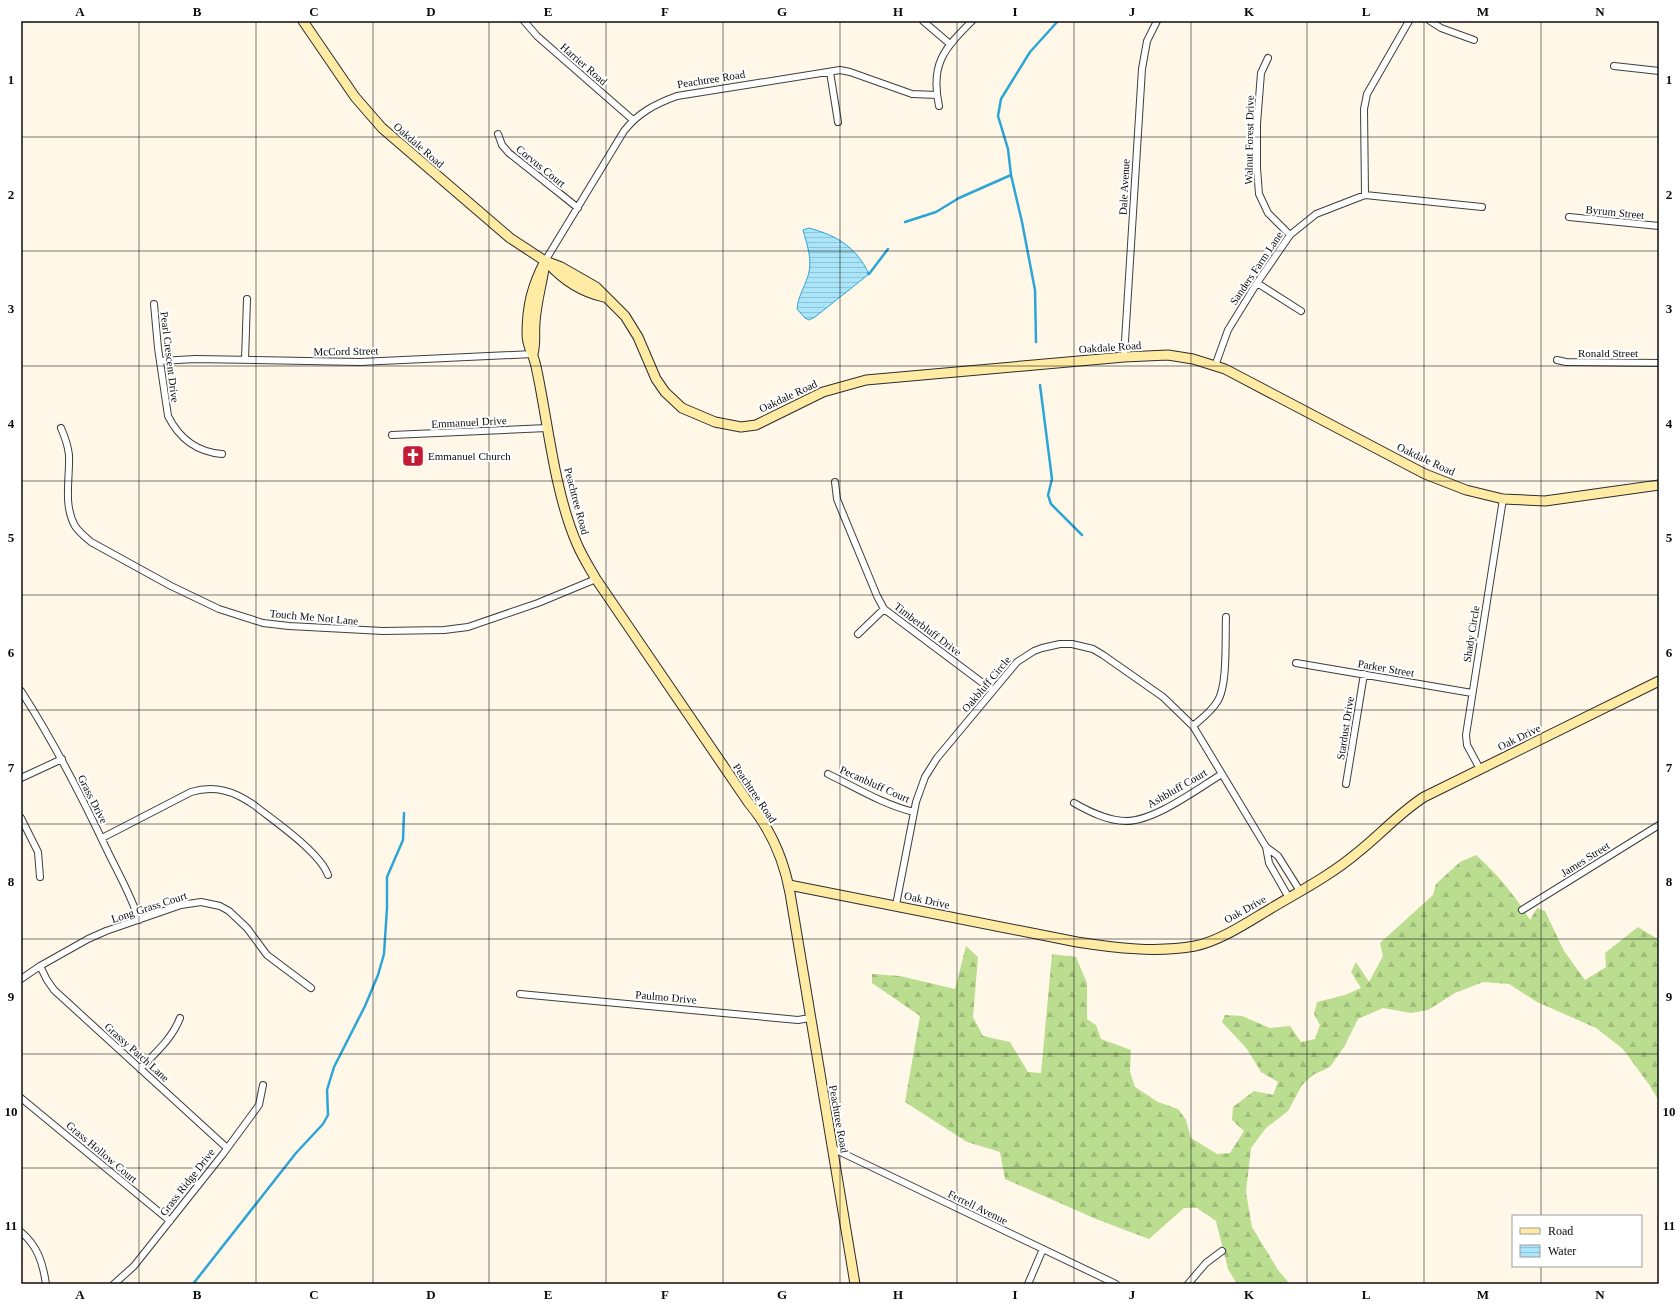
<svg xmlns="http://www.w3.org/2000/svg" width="1680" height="1305" font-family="Georgia,serif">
  <defs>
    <pattern id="forest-firs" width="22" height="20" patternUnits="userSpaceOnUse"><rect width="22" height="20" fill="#bbdd8f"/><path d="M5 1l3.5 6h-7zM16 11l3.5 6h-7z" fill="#9fbc7a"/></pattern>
    <pattern id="water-rules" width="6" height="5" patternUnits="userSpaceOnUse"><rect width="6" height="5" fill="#aae5fa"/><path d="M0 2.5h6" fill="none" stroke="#91c3d5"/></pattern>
  </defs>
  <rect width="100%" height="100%" fill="#fff8e9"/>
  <path fill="url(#forest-firs)" d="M1476,855C1498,875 1514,894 1530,920L1537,908L1545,911L1564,951L1585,980L1606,967L1605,953L1638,927L1656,938L1659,936V1101L1650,1086L1623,1049L1596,1028L1537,1002L1509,984L1483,982L1455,993L1428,1010L1411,1013L1383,1008L1358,1019L1344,1047L1330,1067L1313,1075L1302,1085L1288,1111L1266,1128L1251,1148L1246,1192L1252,1227L1278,1270L1290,1284H1237L1228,1269L1216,1221L1197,1208H1184L1149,1239L1096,1219L1005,1179L1000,1152L967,1142L905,1102L920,1016L872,983V974L900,976L955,989L966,946L978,957L973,1017L983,1036L1010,1042L1028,1072L1041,1073L1052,954L1076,957L1087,983V1019L1096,1025L1101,1039L1131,1050L1130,1072L1135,1087L1158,1102L1178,1109L1186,1120L1191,1138L1217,1154L1230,1153L1244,1131L1232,1120L1233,1107L1254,1091L1273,1095L1278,1082L1261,1072L1247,1049L1222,1022L1225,1015L1242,1016L1270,1028L1290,1026L1301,1042L1315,1039L1320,1025L1314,1014L1317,1002L1345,995L1361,988L1351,972L1356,962L1369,982L1383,956L1380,943L1433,895L1436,884L1460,862Z"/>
  <path fill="url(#water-rules)" stroke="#2da5d6" d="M809,228C838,236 856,247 869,274L815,317L809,320L805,318L797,309C798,297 804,288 808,276C813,260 807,245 803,230Z"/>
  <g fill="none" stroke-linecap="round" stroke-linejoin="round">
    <path stroke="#2da5d6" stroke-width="2.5" d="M1011,175L1022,222L1035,290L1036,342
      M905,222L936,212L959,198L1011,175L1008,149L998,116L1001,99L1030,52L1058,21
      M868,273L869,274L888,249
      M1040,385L1052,479L1048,495L1051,504L1082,535
      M193,1284L296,1153L323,1124L328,1115L327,1090L334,1067L365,1006L378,975L384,954L387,908V877L403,840L404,813"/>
    <g stroke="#3e3e3e" stroke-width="8">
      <path id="street" d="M524,21L537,36L633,120
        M923,21L950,44
        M1430,21L1441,28L1474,40
        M1268,58L1261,73L1257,124V168L1259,194L1268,213L1290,235
        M1614,66L1659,71
        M830,72L838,122
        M939,106C930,64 944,49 972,21
        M498,134L502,145L509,153L578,208
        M1365,195L1364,109L1367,94L1409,21
        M1569,217L1659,226
        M545,261L624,131C638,113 655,104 677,96L840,70L850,72L912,94L937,95
        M1257,283L1301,311
        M154,304L158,348L168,416C179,438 197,452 222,454
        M1124,357L1142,69L1147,41L1157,21
        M245,360L247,299
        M1557,360L1566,362L1659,363
        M160,361L195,359L360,362L533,354
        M1215,366L1228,330L1257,283L1290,235L1316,214L1365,195L1482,207
        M61,428C65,437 68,446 69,455C70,478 63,505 75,526C79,532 85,537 91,542L171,586L219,609L263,623L289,626L383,631L444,630L468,627L538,603L596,579
        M392,435L547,428
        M835,482L837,499L841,509L877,596L884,609L992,690
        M858,634L884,609
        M1296,663L1472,693
        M21,691C54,742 81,795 107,850C118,873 131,895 139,920
        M1193,726C1201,719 1211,712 1217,702C1228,687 1225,637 1226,617
        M1480,769L1467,745L1466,735L1503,499
        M828,774C855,787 884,805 914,812
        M21,778L62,759
        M1346,784L1364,674
        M1074,803C1090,812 1108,821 1126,821C1155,821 1197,789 1222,774
        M21,818L38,852L40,877
        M102,838L191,792C215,785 234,791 254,805C274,821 320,852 328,875
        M1289,898L1269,863L1266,847L1278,856L1300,891
        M896,905L916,802L925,777L937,758L1017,662L1034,651L1042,648L1060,644H1072L1093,649L1103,655L1163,697L1193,726L1266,847
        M1522,910L1659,825
        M40,966L47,980L54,990L227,1148
        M21,979L40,966L88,939L106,931L181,905L201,902L220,906L229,911L247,928L267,955L311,988
        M520,994L798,1020L810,1018
        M140,1069C155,1053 172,1039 180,1018
        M21,1098L170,1221
        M832,1148L1116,1284
        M21,1232C38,1246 43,1264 46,1284
        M114,1284L134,1266L223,1154L259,1105L263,1085
        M1028,1284L1043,1249
        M1188,1284L1206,1263L1222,1251"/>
    </g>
    <g stroke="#2d2d2d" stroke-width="11">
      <path id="secondary" d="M303,21L355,97L382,128L510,238L545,261L561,267L596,287L625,316L638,337L656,379L665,392L682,408L715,422L741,427L756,425L823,392L866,380L1124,357L1168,355L1193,359L1225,369L1425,474L1466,490L1503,499L1545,501L1659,485
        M545,261C532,286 527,306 527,334C527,342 529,347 532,354C536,362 537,372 539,381C549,432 556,496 577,544C582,556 589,567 596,579L748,802C770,828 784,860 790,893L855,1284
        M548,263C563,280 582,292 604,297
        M533,354C536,343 534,334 535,323C536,305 541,287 544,269
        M789,885L1077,942C1115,948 1157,953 1195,946C1220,941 1248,922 1270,909C1300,891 1331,875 1357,853C1380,835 1399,813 1424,797L1659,681"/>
    </g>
    <use href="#street" stroke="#fff" stroke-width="6"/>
    <use href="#secondary" stroke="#ffeba4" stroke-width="9"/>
  </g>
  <path fill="none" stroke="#0b0b0b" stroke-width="1" stroke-opacity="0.55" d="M139,21V1284M256,21V1284M373,21V1284M489,21V1284M606,21V1284M723,21V1284M840,21V1284M957,21V1284M1074,21V1284M1191,21V1284M1307,21V1284M1424,21V1284M1541,21V1216M21,137H1659M21,251H1659M21,366H1659M21,481H1659M21,595H1659M21,710H1659M21,824H1659M21,939H1659M21,1054H1659M21,1168H1659M1541,1266V1284"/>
  <defs>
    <g id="church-square" transform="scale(1.15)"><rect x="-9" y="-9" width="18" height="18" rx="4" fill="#c31b35" stroke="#fff"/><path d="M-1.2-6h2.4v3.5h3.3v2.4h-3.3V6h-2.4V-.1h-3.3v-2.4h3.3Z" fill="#fff"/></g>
  </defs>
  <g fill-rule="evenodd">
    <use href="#church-square" x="413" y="456"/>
  </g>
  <g text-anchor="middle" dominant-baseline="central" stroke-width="4" stroke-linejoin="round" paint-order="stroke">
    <g font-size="11" fill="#0b0b0b" stroke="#fff">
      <text transform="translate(584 64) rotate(41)">Harrier Road</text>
      <text transform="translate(711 79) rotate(-9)">Peachtree Road</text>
      <text transform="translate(1249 140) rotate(-89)">Walnut Forest Drive</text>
      <text transform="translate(419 145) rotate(41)">Oakdale Road</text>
      <text transform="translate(541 166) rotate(39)">Corvus Court</text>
      <text transform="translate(1124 187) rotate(-87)">Dale Avenue</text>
      <text transform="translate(1615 212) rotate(6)">Byrum Street</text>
      <text transform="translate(1256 268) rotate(-56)">Sanders Farm Lane</text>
      <text transform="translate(1110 347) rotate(-4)">Oakdale Road</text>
      <text transform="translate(346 351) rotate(-1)">McCord Street</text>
      <text x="1608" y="353">Ronald Street</text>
      <text transform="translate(170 357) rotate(83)">Pearl Crescent Drive</text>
      <text transform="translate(788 396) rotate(-25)">Oakdale Road</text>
      <text transform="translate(469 422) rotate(-3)">Emmanuel Drive</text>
      <text transform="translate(1426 459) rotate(25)">Oakdale Road</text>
      <text transform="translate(577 501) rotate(75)">Peachtree Road</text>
      <text transform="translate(314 617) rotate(5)">Touch Me Not Lane</text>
      <text transform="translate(928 629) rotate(37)">Timberbluff Drive</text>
      <text transform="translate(1471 634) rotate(-81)">Shady Circle</text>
      <text transform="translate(1386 668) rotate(10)">Parker Street</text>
      <text transform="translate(986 684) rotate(-50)">Oakbluff Circle</text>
      <text transform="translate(1345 728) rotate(-81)">Stardust Drive</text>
      <text transform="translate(1519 737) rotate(-26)">Oak Drive</text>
      <text transform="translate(875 784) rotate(24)">Pecanbluff Court</text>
      <text transform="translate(1177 788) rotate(-30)">Ashbluff Court</text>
      <text transform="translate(755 793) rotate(56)">Peachtree Road</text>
      <text transform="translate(93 799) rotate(63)">Grass Drive</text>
      <text transform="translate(1585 859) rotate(-32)">James Street</text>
      <text transform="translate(927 900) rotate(12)">Oak Drive</text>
      <text transform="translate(149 907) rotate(-18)">Long Grass Court</text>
      <text transform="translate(1245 909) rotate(-29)">Oak Drive</text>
      <text transform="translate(666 997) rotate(5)">Paulmo Drive</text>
      <text transform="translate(137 1052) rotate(42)">Grassy Patch Lane</text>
      <text transform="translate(839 1119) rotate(80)">Peachtree Road</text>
      <text transform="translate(102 1152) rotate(40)">Grass Hollow Court</text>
      <text transform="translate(187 1182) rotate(-52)">Grass Ridge Drive</text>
      <text transform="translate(978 1207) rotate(26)">Ferrell Avenue</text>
    </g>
    <g font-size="11" fill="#0b0b0b" stroke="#fff" text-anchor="start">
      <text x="428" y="456">Emmanuel Church</text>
    </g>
  </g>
  <rect width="1680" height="1305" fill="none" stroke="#ffffff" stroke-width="44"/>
  <rect x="1512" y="1215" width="130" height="52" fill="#ffffff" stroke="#9d9d9d"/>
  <rect x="1520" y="1228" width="20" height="6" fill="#ffeba4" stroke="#9d9d9d"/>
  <text x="1548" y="1235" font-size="12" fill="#0b0b0b">Road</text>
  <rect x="1520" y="1245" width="20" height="12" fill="url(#water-rules)" stroke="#9d9d9d"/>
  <text x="1548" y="1255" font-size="12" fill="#0b0b0b">Water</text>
  <rect x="22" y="22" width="1636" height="1261" fill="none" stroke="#0b0b0b" stroke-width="1.5"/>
  <g font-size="13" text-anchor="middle" font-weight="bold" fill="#0b0b0b">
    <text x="80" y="16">A</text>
    <text x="197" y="16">B</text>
    <text x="314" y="16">C</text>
    <text x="431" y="16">D</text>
    <text x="548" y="16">E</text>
    <text x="665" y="16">F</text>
    <text x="782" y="16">G</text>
    <text x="898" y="16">H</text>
    <text x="1015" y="16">I</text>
    <text x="1132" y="16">J</text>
    <text x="1249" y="16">K</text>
    <text x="1366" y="16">L</text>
    <text x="1483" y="16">M</text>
    <text x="1600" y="16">N</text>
    <text x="11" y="84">1</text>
    <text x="1669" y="84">1</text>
    <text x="11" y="199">2</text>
    <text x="1669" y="199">2</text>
    <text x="11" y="313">3</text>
    <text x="1669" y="313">3</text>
    <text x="11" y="428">4</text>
    <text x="1669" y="428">4</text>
    <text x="11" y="542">5</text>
    <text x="1669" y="542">5</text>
    <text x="11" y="657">6</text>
    <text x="1669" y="657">6</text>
    <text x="11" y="772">7</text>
    <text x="1669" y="772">7</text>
    <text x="11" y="886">8</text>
    <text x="1669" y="886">8</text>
    <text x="11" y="1001">9</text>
    <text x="1669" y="1001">9</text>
    <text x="11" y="1116">10</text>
    <text x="1669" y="1116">10</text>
    <text x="11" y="1230">11</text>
    <text x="1669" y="1230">11</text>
    <text x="80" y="1299">A</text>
    <text x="197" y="1299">B</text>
    <text x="314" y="1299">C</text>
    <text x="431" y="1299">D</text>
    <text x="548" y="1299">E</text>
    <text x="665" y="1299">F</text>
    <text x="782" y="1299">G</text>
    <text x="898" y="1299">H</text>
    <text x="1015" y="1299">I</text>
    <text x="1132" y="1299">J</text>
    <text x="1249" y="1299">K</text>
    <text x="1366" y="1299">L</text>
    <text x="1483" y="1299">M</text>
    <text x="1600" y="1299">N</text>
  </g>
</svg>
